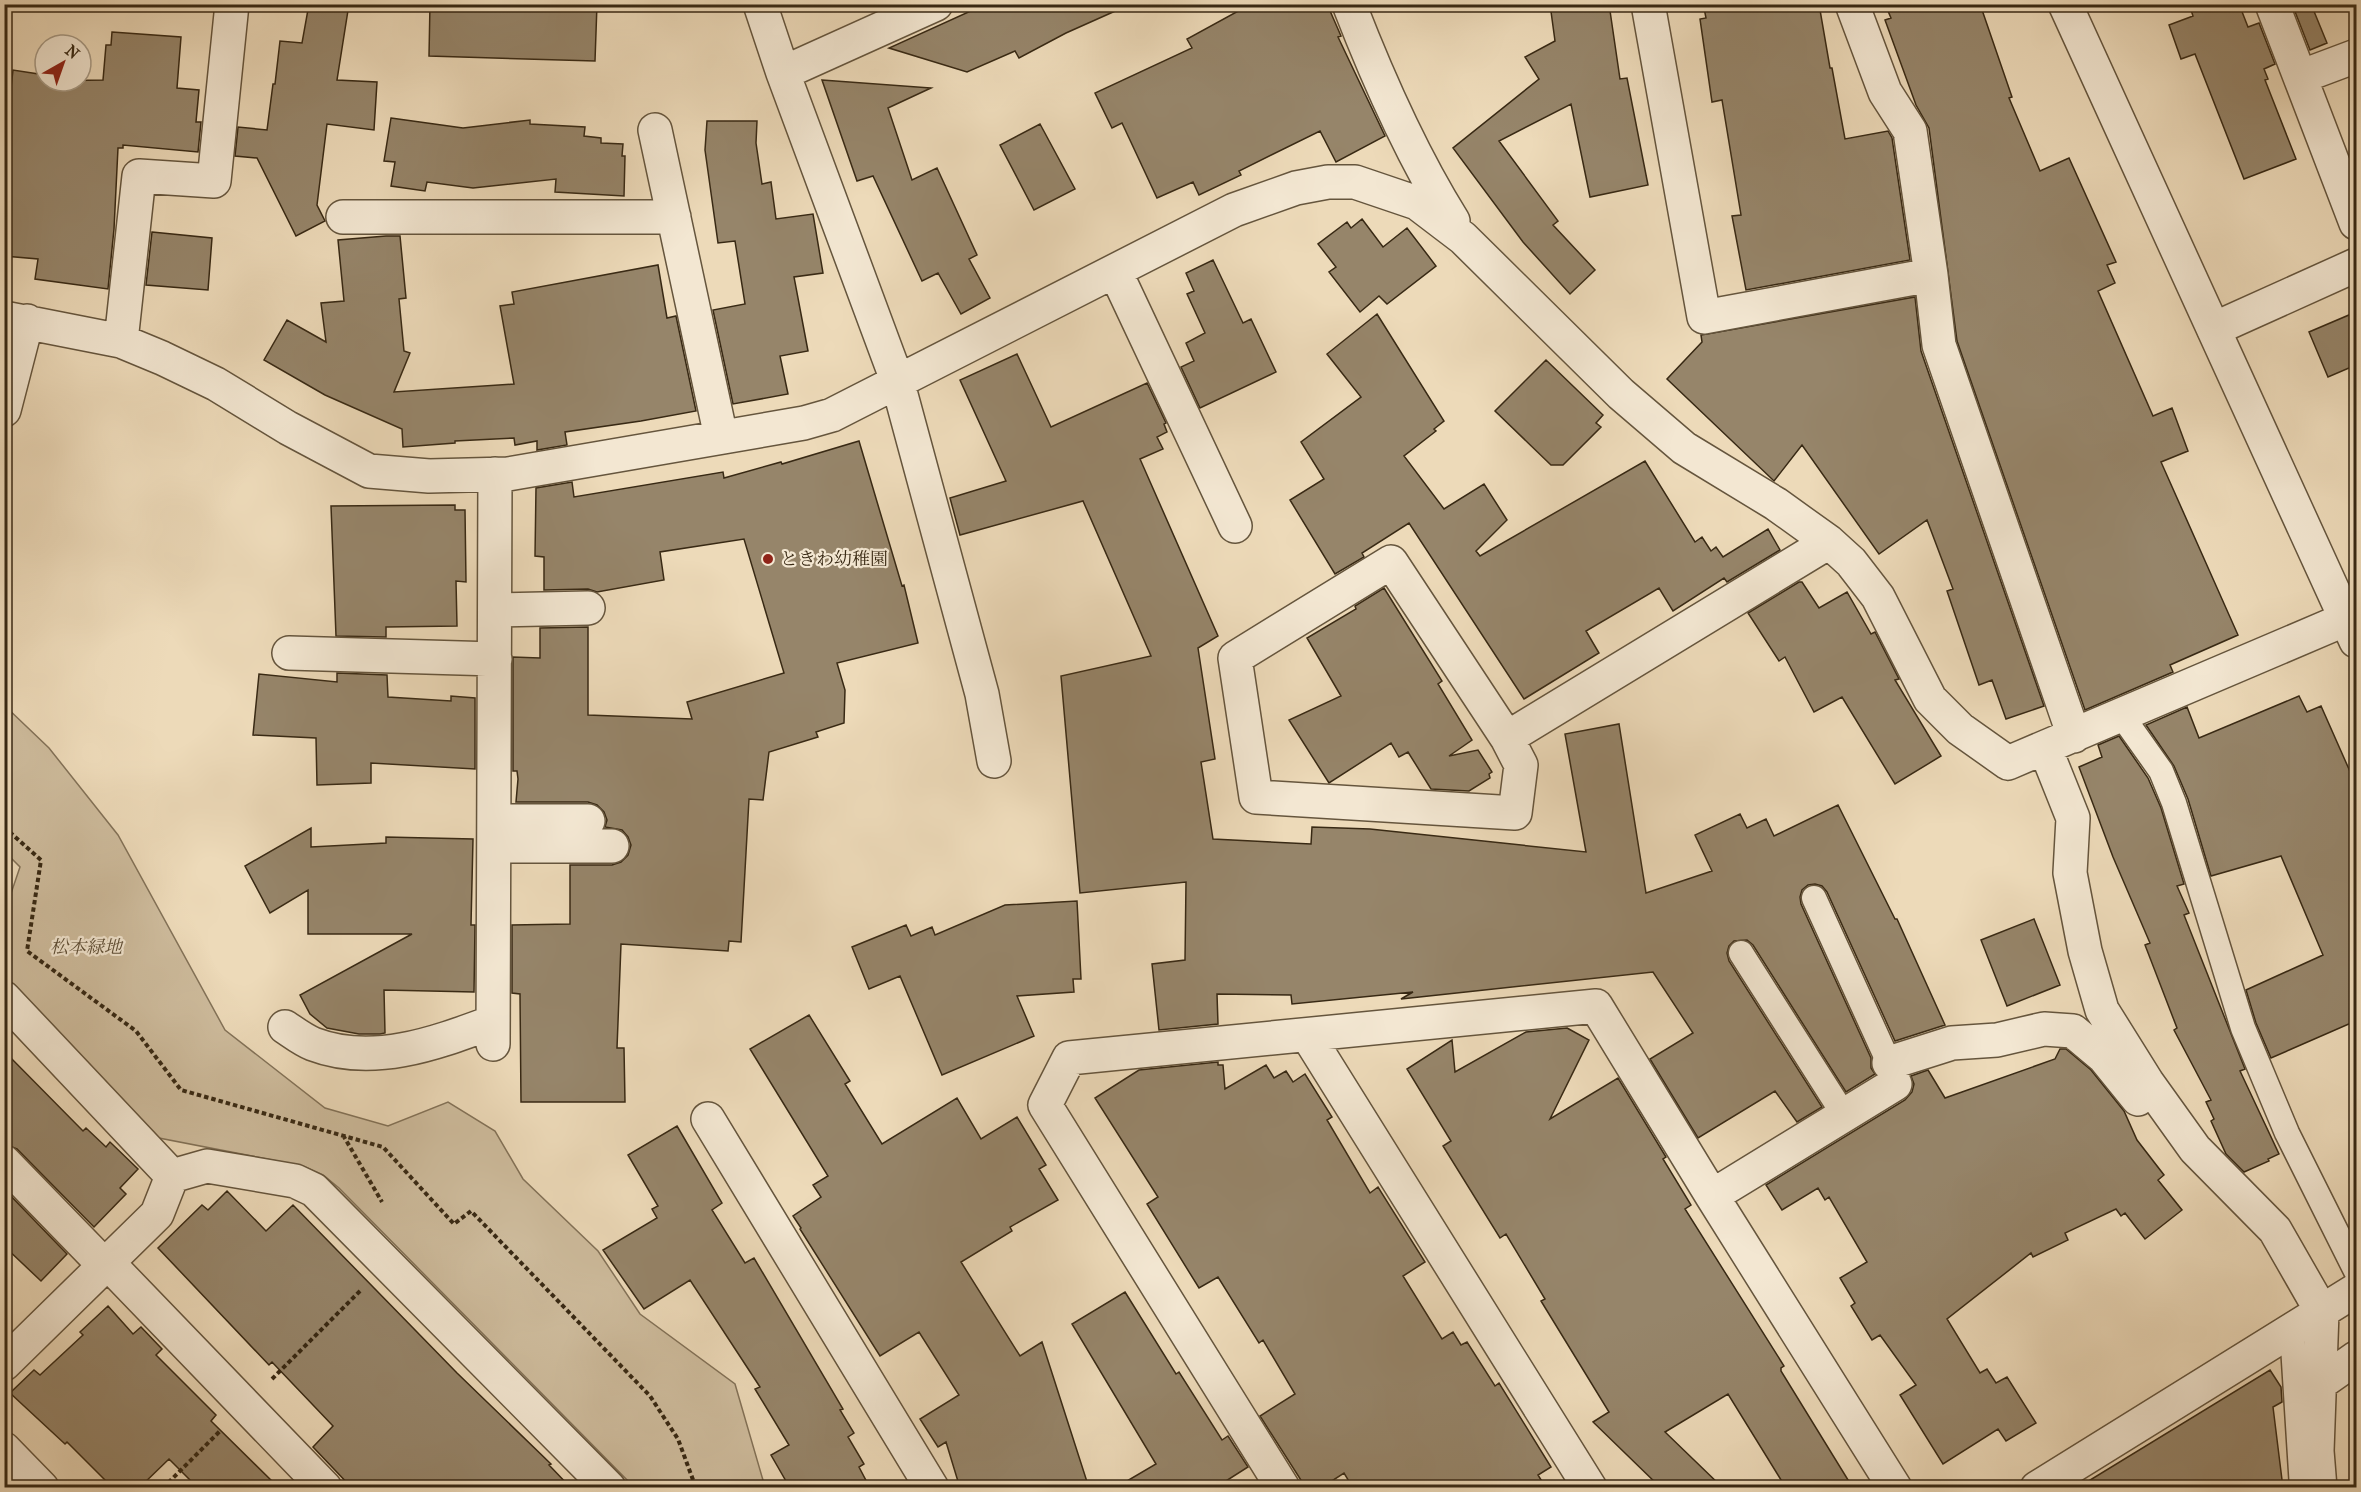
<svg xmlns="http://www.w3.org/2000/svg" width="2361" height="1492" font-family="'IM FELL French Canon','Noto Serif JP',serif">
  <rect width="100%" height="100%" fill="#eddab9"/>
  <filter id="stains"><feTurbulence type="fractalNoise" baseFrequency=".00333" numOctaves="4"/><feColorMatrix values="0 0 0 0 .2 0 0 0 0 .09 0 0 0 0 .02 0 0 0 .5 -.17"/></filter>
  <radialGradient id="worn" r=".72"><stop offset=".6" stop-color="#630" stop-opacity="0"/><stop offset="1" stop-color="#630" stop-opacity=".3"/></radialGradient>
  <path fill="#cebc9d" stroke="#837258" stroke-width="1.5" d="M4,705L49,748L118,835L225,1030L325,1108L388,1126L448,1102L495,1131L523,1179L598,1251L640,1314L735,1384L765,1487H634L339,1188L323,1175L303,1166L159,1138L5,981V911L20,867L5,852Z"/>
  <path fill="#96856a" stroke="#382914" stroke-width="1.5" d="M309,4H349L337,80L377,82L374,130L327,124L317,205L325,221L296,236L257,158L235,156L238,127L267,130L273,84H275L280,41L302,43Z
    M430,4H597L595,61L429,56Z
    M986,4H1131L1066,33L1019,58L1015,51L967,72L889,48Z
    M1251,4H1327L1341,36L1338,37L1385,136L1336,162L1320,131L1239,171L1241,175L1199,195L1193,182L1157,198L1122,123L1112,128L1095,93L1192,48L1187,39Z
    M1550,4H1609L1620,79L1627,78L1648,185L1590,197L1571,104L1499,141L1558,221L1553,225L1595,270L1570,294L1523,242L1453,148L1539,79L1525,57L1555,41Z
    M1720,4H1819L1830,68H1832L1845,139L1888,131L1892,138L1910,260L1746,290L1732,216L1741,215L1722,100L1712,102L1700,19L1706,18L1704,8Z
    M1885,4H1980L2012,97L2009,98L2040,171L2069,158L2116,262L2107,265L2115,283L2098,291L2153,416L2172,408L2188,451L2161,462L2238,635L2170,665L2173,672L2085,710L1957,341L1929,128L1916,105L1885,20L1891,18Z
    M2189,4H2239L2248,27L2259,23L2275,64L2264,69L2268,79L2265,80L2296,159L2244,179L2195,54L2181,59L2169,25L2193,16Z
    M2307,4H2311L2327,43L2310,50L2294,9Z
    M112,32L181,37L177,88L199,90L196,122H201L198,152L123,145V148H118L114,229L108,289L35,279L38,259L4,256V150L13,70L45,75V81L103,80L106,45H111Z
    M822,80L931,88L888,108L912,180L937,168L977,255L969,259L990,298L961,314L938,273L922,281L873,176L857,181Z
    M391,118L463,128L530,120V124L585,127L584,136L601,138V143L623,144L622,156H625L624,196L555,192L556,179L473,188L427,182L425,191L391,186L395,162L384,161Z
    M707,121H757L756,143L762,184L771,182L776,219L813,214L823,273L794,277L808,351L780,356L788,394L733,404L713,310L745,304L735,241L718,243L705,150Z
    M1040,124L1075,189L1034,210L1000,145Z
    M1362,219L1383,247L1407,228L1436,266L1387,304L1379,296L1360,312L1329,272L1336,267L1318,244L1347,222L1351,228Z
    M152,232L212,238L208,290L146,285Z
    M386,236H400L406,298L399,299L404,351L410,353L394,392L514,384L500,306L514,304L512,292L658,265L667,318L676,316L696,411L641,421L565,432L567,445L537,450V441L515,445L514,438L455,441V443L403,447L402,429L325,395L264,360L287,320L326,342L321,303L344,301L338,240Z
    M1213,260L1243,323L1251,319L1276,372L1200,408L1181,367L1194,361L1186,343L1205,333L1187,294L1194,291L1186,273Z
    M1915,297L1921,351L2044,706L2006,719L1992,680L1979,685L1947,591L1953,589L1927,520L1879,554L1802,445L1774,481L1667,379L1702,342L1701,335Z
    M2356,312V365L2328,377L2309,332Z
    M1377,314L1444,421L1434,429L1436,431L1404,456L1444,509L1484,484L1507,520L1476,551L1480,556L1645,461L1695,542L1702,537L1711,551L1716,547L1723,557L1768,529L1780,550L1727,582L1724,578L1673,611L1659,588L1586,631L1599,653L1524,699L1409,523L1362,553L1364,557L1335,574L1290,500L1324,479L1301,442L1361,397L1327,354Z
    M1017,354L1051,427L1147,383L1166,423L1164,424L1167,432L1157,437L1163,449L1140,459L1218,636L1198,648L1215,759L1201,762L1213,839L1311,844L1312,827L1370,829L1586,852L1565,734L1619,724L1646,893L1712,871L1695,835L1740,814L1747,828L1766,819L1774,836L1838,805L1895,919H1897L1945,1025L1895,1041L1827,892L1822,886L1815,884L1808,885L1802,890L1800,897L1801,904L1871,1058V1068L1875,1074L1846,1092L1753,945L1747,940L1734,941L1729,946L1727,953L1729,961L1822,1107L1797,1122L1775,1091L1698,1138L1650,1059L1693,1033L1653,972L1401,999L1413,992L1292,1004L1291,995L1217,994L1218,1024L1159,1030L1152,964L1185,960L1186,882L1080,893L1061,676L1151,656L1083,501L960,535L950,498L1006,481L960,380Z
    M1546,360L1603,415L1596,423L1601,427L1563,465H1551L1495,411Z
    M859,441L902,586L904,585L918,643L837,663L845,690L844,723L816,732L818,737L769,752L763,800L749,799L741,942L729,941L728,951L621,944L617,1048H624L625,1102H521L520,994L512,993V925L570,924V865H612L621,862L628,855L631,845L628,837L622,830L605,827L607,820L604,812L597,805L588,802H516L518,779L517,771H513V657L540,658V628L588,627V715L692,719L687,702L784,673L744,539L660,552L664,580L597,592L588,589L544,590V557L535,556L536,488L572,482L574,497L723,472L724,478L781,462L782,464Z
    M455,505V510H465L466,582L456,581L457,626L386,627V637L336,636L331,506Z
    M1799,582H1802L1819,608L1847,592L1871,634L1875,632L1899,679L1895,680L1941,756L1895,784L1842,697L1814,712L1785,657L1779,661L1748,613Z
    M1384,588L1442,681L1438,684L1472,740L1449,756L1478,750L1492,772L1489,774L1490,778L1469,791L1431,789L1408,752L1399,757L1391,743L1329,783L1289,720L1341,696L1307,638L1356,609L1355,606Z
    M337,673L387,675L388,697L451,701V696L475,698V769L371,763V783L317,785L316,738L253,735L259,674L337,682Z
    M2299,696L2307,712L2321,706L2356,785V1034L2351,1023L2271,1058L2256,1023L2246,990L2323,955L2281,856L2211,876L2188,799L2174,766L2146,725L2187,707L2199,738Z
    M2119,736L2148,778L2161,808L2184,884L2177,886L2189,913L2184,915L2245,1069L2240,1071L2279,1154L2268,1159L2269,1161L2244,1172L2226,1154L2211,1121L2214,1119L2206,1102L2211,1100L2174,1030L2177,1028L2145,945L2150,943L2113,857L2079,767L2102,757L2098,745Z
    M311,828V847L386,843V837L473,839L471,925H475L474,992L384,990L385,1033L380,1034H359L327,1028L310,1014L300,995L412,934H308V890L270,913L245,866Z
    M1077,901L1081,979H1073L1074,992L1017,996L1034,1036L942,1075L900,976L869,989L852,947L906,925L911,936L932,927L935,935L1005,905Z
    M2034,919L2060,985L2007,1006L1981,940Z
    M809,1015L850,1081L845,1084L882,1144L957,1098L981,1139L1017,1117L1046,1165L1039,1169L1058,1200L1010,1227L1012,1231L961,1262L1020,1356L1042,1342L1089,1488H960L946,1442L938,1447L920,1419L959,1395L919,1332L880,1356L800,1229L801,1228L793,1216L821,1197L813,1185L828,1176L750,1049Z
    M1567,1028L1589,1040L1550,1119L1618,1078L1666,1157L1663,1159L1691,1205L1685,1209L1784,1366L1781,1368V1371L1853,1488H1786L1728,1394L1665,1432L1723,1488H1661L1593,1422L1609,1412L1541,1301L1545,1299L1506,1234L1500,1238L1443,1146L1451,1141L1407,1069L1452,1040L1455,1072L1526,1032Z
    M2060,1049H2066L2091,1070L2124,1111L2137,1140L2164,1175L2158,1180L2182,1210L2145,1239L2125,1213L2121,1216L2116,1209L2065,1233L2068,1240L2033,1257L2031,1253L1947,1319L1980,1373L1987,1369L1996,1383L2007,1377L2036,1423L2006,1441L1998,1429L1943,1464L1900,1395L1916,1385L1880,1335L1872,1340L1851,1306L1855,1303L1840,1278L1867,1262L1829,1197L1825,1200L1818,1188L1782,1210L1766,1185L1905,1100L1912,1092L1914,1084L1911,1076L1928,1070L1945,1098L2055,1059Z
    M4,1051L83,1131L86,1128L106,1147L110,1142L138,1169L120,1188L126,1194L94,1227L17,1149L4,1144Z
    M1218,1062V1065H1223L1225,1089L1266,1065L1274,1078L1286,1071L1293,1082L1305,1074L1332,1117L1327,1120L1370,1193L1378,1187L1425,1262L1403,1276L1442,1339L1453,1332L1461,1345L1467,1342L1495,1386L1499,1383L1551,1467L1538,1475L1546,1488H1353L1344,1473L1321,1488H1306L1260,1416L1295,1394L1263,1340L1259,1343L1218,1277L1199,1288L1147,1204L1158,1197L1095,1098L1139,1070Z
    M677,1126L722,1203L712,1210L745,1263L754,1258L843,1409L840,1410L854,1433L848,1437L864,1464L859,1467L870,1488H790L771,1455L789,1445L755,1389L760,1387L690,1280L644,1309L603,1250L657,1218L652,1209L658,1206L628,1155Z
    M4,1189L67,1254L41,1281L4,1246Z
    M227,1191L266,1231L293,1205L457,1373L551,1464L549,1465L571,1488H352L313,1447L333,1426L272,1362L269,1365L158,1248L202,1205L208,1210Z
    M1125,1292L1176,1374L1179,1372L1222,1440L1228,1436L1248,1467L1215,1488H1115L1156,1464L1072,1324Z
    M108,1306L133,1334L141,1327L162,1349L156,1355L216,1415L211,1421L279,1488H198L169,1459L139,1488H113L67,1442L65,1444L10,1393L34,1370L40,1375L83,1335L80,1332Z
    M2270,1370L2281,1387L2282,1402L2273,1407L2283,1488H2077Z"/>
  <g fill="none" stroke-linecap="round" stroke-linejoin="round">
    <g stroke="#65553d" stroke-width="27">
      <path id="service" d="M2122,716L2161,771L2174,803L2243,1028L2287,1133L2356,1271
        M1814,898L1889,1063
        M1741,953L1844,1115
        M2292,1330L2302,1488"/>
    </g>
    <g stroke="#65553d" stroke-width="36">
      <path id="minor" d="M760,4L783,73L897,380L982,694L994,761
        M1349,4C1378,79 1411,154 1453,221
        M1648,4L1704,317L1931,275
        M1852,4L1885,92L1910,131L1931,275L1939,345L2074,736
        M2272,4L2300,77L2356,56
        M783,73L936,4
        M2300,77L2356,223
        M655,130L721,437
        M343,217H674
        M1115,271L1235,526
        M4,318L121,341L162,358L216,384L288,428L369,471L429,476L508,474L804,423L832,415L1234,210L1296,188L1328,182H1355L1417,203L1463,238L1621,394L1684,448L1776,504L1829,542L1851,562L1878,597L1930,699L1960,729L2008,763L2346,619
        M2214,329L2356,265
        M121,341L139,176L214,181L232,4
        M4,410L27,321
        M495,610L588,608
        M289,653L495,659
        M1507,738L1521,765L1515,813L1256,797L1235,658L1391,562L1507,738L1829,542
        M2045,748L2073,818L2070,873L2085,951L2102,1010L2147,1082L2195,1149L2275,1230L2322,1312L2317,1451L2320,1488
        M495,821H588
        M494,846H612
        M4,998L172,1176L207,1166L295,1181L314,1190L609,1488
        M285,1027C294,1033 303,1040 313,1044C373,1067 436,1043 493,1022
        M1308,1036L1590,1488
        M493,1044L495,474
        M1889,1063L1952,1043L1997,1040L2044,1029L2073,1031L2104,1057L2138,1099
        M708,1119L932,1488
        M4,1162L104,1265
        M1712,1196L1895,1084
        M107,1262L325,1488
        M4,1364L157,1214L172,1176
        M2319,1384L2356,1358
        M4,1449L42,1488
        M1283,1488L1045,1105L1069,1058L1596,1006L1712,1196L1895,1488
        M2037,1488L2356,1290"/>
    </g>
    <g stroke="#65553d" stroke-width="36">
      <path id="tertiary" d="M2065,4L2356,641"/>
    </g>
    <path stroke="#382914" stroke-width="4" stroke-dasharray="4.5 3" stroke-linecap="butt" d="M4,827L41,860L27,951L136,1031L181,1090L383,1147L454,1224L471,1211L650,1396L678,1439L696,1488
      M343,1135L382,1202
      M272,1379L362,1289
      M163,1488L220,1431"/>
    <use href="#service" stroke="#f3e7d2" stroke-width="24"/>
    <use href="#minor" stroke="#f3e7d2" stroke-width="33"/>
    <use href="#tertiary" stroke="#f3e7d2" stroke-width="33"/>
  </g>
  <circle fill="#8f2418" stroke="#f3e7d2" stroke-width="2" cx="768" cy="559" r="6"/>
  <g text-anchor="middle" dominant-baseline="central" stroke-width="4.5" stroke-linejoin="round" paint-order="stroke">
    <g font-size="18" fill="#382914" stroke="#f3e7d2" text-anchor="start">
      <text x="780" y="559">ときわ幼稚園</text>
    </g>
    <g font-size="18" font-style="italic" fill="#5e4e36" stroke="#f3e7d2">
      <text x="86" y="947">松本緑地</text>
    </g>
  </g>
  <rect width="2361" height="1492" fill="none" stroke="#eddab9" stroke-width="24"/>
  <rect x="6" y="6" width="2349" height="1480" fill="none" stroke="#382914" stroke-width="3"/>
  <rect x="12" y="12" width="2337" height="1468" fill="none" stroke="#382914" stroke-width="1.5"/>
  <g transform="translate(63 63) rotate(40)"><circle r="28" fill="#f3e7d2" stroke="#a89b86" stroke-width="1.5"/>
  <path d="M0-4.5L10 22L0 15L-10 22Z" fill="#8f2418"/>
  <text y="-9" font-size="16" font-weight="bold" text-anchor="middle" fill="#382914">N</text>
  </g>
  <rect width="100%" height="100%" filter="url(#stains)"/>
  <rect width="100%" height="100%" fill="url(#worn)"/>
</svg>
